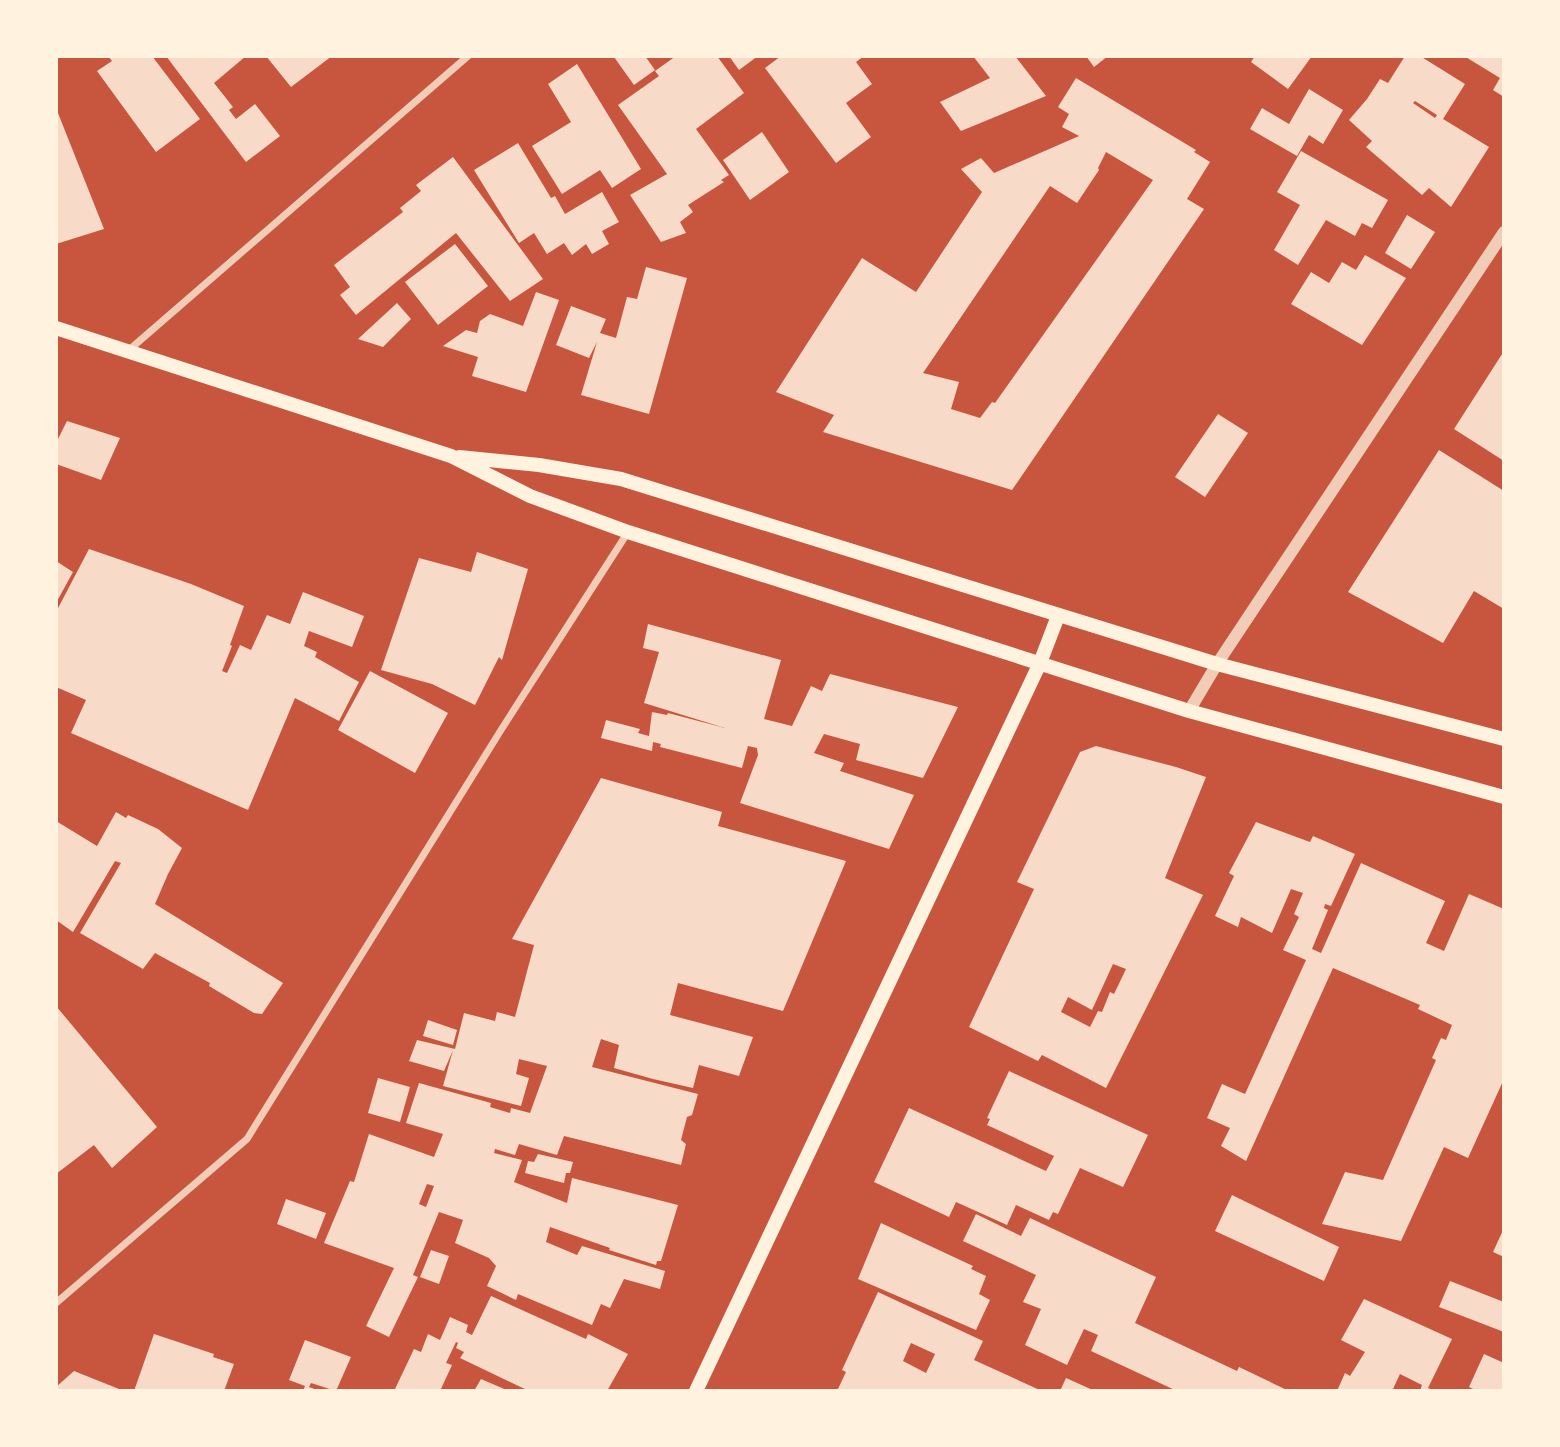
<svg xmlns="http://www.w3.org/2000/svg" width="1560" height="1447" font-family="Manrope,sans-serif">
  <rect width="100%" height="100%" fill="#c8553d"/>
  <path fill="#f7dbc8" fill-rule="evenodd" d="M108,56H152L200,119L156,152L97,71L112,61Z
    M166,56H246L214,83L233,107L229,110L236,119L255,104L280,136L246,162Z
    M266,56H332L291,87Z
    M616,56H645L655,70L634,85L614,57Z
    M676,56H717L744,93L696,129L729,175L721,180L724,182L688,205L693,212L680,222L686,233L661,242L630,195L667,174L618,105L659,76L655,71Z
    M729,56H758L739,70Z
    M781,56H864L856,62L872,84L846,103L871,137L836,163L765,68Z
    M973,56H1015L1046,96L961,131L940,102L990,78Z
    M1086,56H1108L1094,67Z
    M1255,56H1312L1288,89L1251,62Z
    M1405,56H1420L1465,84L1443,119L1489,147L1451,207L1429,188L1422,195L1366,147L1372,141L1349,120L1367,99L1380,79L1388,83ZM1415,101L1437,115L1435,118L1413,103Z
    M1464,56H1504V97L1493,90L1500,78Z
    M577,64L641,169L612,188L600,170L562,194L532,146L571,122L548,84Z
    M1076,78L1196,150L1194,152L1210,162L1187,199L1204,209L1012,490L823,432L834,415L776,392L862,258L916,292L982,192L961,169L981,158L994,173L1079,136L1062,127L1069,114L1058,107ZM1106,152L1153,180L995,403L992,402L980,418L951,409L959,382L923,373L1050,186L1077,203L1099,170L1098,168Z
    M1309,89L1343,110L1323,144L1309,135L1297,156L1250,129L1262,108L1289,124Z
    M56,108L104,229L56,244Z
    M762,132L789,172L750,200L723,160Z
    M518,143L551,198L555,196L565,214L602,192L619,222L602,231L609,244L592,254L586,244L572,255L564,243L547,254L534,233L519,243L474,170Z
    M1301,151L1388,200L1372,228L1362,223L1355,236L1326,220L1298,265L1274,250L1300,205L1277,192Z
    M453,157L543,279L510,301L456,233L356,315L340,295L350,287L334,265L403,212L400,208L421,191L416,185Z
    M1407,215L1435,232L1411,269L1385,253Z
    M455,244L488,286L438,325L405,282Z
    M1365,255L1406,278L1362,345L1291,304L1311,272L1329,283L1342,262L1356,270Z
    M646,267L687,278L649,414L581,395L597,342L589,358L556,345L571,306L606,319L600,333L616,338L627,297L637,299Z
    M536,292L559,300L526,392L472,376L478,357L443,346L466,330L477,333L480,321L490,314L523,326Z
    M397,303L411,319L383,347L358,339Z
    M1504,351V461L1454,429Z
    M1218,414L1248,433L1205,497L1175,477Z
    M67,421L120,438L101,480L56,464V443Z
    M1439,450L1504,491V609L1474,591L1443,643L1348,592Z
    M89,549L191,584L244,606L230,645L232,646L222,671L227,673L240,645L251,650L267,615L290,624L303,592L364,616L352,647L309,631L304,646L317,652L315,657L359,682L339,721L295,698L248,810L71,733L86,700L56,687V612Z
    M477,552L528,569L502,660L499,657L475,705L432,684L381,670L419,558L471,572Z
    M56,561L73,572L56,603Z
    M648,624L781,660L764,719L792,726L811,686L822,691L830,674L958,707L923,778L856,760L860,744L824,734L814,753L844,763L840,771L914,795L889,849L740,803L758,755L757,748L748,746L742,768L660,747L661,744L653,742L652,751L601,738L606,720L640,729L638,733L649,736L652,712L667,715L668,713L725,728L644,703L659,652L643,648Z
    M370,671L448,713L415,773L338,730Z
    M1096,746L1176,767L1206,777L1165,878L1203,895L1106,1088L1042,1055L1038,1061L969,1027L1034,889L1017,882L1080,752ZM1113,964L1126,969L1114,994L1110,992L1102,1012L1098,1011L1090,1027L1061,1012L1068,997L1092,1010Z
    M601,778L722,812L718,826L846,861L783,1011L678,983L670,1015L753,1037L739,1076L699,1065L693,1088L653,1079L614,1068L619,1045L601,1039L592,1067L698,1094L692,1115L687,1117L681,1140L686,1144L681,1165L564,1136L557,1155L519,1144L515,1155L495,1149L494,1153L522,1160L514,1182L567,1203L572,1178L678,1205L661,1261H657L656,1265L609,1250L610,1248L550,1227L546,1242L577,1255L582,1246L665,1271L660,1289L624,1279L610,1308L601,1304L592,1325L518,1294L516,1300L487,1286L496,1266L489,1258L455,1243L463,1220L439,1212L413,1275L418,1277L389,1337L366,1326L394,1268L324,1243L350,1181L354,1182L369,1134L434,1157L443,1134L406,1123L419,1083L491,1103L490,1107L510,1113L511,1108L530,1113L547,1066L519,1059L516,1074L529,1078L521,1106L443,1086L453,1050L444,1071L409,1061L417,1040L455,1049L464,1013L495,1021L497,1012L515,1017L534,945L512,939ZM427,1184L434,1186L426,1207L419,1204Z
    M116,812L126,818L128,815L158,829L182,848L168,874L155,904L283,983L262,1014L254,1013L209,986L210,983L155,953L143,969L80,933L121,863L115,861L73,932L56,920V821L97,846Z
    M1256,822L1310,842L1313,836L1355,854L1331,906L1325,904L1324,908L1328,910L1312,949L1321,953L1361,863L1445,901L1426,943L1444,951L1469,894L1504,909V1079L1468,1158L1444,1147L1401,1241L1322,1224L1345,1172L1383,1180L1436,1060L1432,1058L1441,1038L1446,1040L1452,1025L1418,1009L1420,1005L1333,968L1246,1161L1221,1146L1230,1128L1207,1118L1222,1084L1245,1094L1306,960L1283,950L1299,917L1294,914L1303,893L1291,889L1272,933L1241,917L1238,927L1215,916L1234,876L1229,873Z
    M56,1006L157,1127L112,1168L94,1145L56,1174Z
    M428,1020L457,1030L453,1045L423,1036Z
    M1009,1071L1148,1135L1123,1187L1080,1168L1058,1214L1053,1212L1049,1220L1016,1205L1007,1225L956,1202L949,1217L874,1182L909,1108L1046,1171L1054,1156L987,1125L990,1119L987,1118Z
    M378,1078L410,1087L400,1122L368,1113Z
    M538,1154L573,1162L570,1173H566L564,1183L525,1173L528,1161L534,1162Z
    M1232,1195L1339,1247L1324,1281L1215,1231Z
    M286,1199L326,1213L316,1239L277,1224Z
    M976,1214L1021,1236L1030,1218L1156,1277L1135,1323L1237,1371L1239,1367L1289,1391H1177L1091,1351L1098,1335L1084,1329L1067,1365L1025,1345L1041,1309L1023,1302L1036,1275L963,1241Z
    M881,1223L973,1266L971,1269L986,1276L979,1294L990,1300L976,1330L858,1279Z
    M1504,1228V1257L1493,1252Z
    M431,1250L449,1256L439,1284L420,1277Z
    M1450,1281L1504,1302V1332L1439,1307Z
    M878,1292L983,1341L974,1360L1042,1391H837L846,1372L842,1370ZM911,1343L935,1354L926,1373L903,1361Z
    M491,1296L586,1339L588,1334L628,1354L607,1391H529L460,1358L464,1352L456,1348L458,1343L456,1342L446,1363L452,1365L440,1391L395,1389L414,1349L421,1352L428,1334L440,1340L450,1317L468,1325L466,1332L472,1335Z
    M1364,1299L1452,1339L1428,1388L1435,1391H1420L1422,1385L1400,1374L1392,1391H1337L1345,1373L1350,1376L1365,1352L1341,1340Z
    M154,1334L214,1354L213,1357L234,1364L224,1391H134Z
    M305,1340L351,1357L336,1391L311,1383L309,1387L320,1391H303L305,1386L289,1380Z
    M1484,1354L1504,1363V1391H1477L1469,1387Z
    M74,1371L124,1391H56V1387Z
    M1066,1378L1095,1391H1060Z
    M481,1379L509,1391H474Z"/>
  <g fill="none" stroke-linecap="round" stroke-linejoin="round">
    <path stroke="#f1ccb7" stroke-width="7" d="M129,350L468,56
      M56,1303L247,1139L501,730L628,532"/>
    <path stroke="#f1ccb7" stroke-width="12" d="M1189,711L1217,664L1504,232"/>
    <path stroke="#fff3e0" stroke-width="14" d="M56,328L451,456L530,496L628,532L1189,711L1504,797
      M459,457L539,465L621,479L1217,664L1504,739
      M696,1391L1040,663L1058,616"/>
  </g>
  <rect width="1560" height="1447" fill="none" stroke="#fff3e0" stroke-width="116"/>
</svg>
